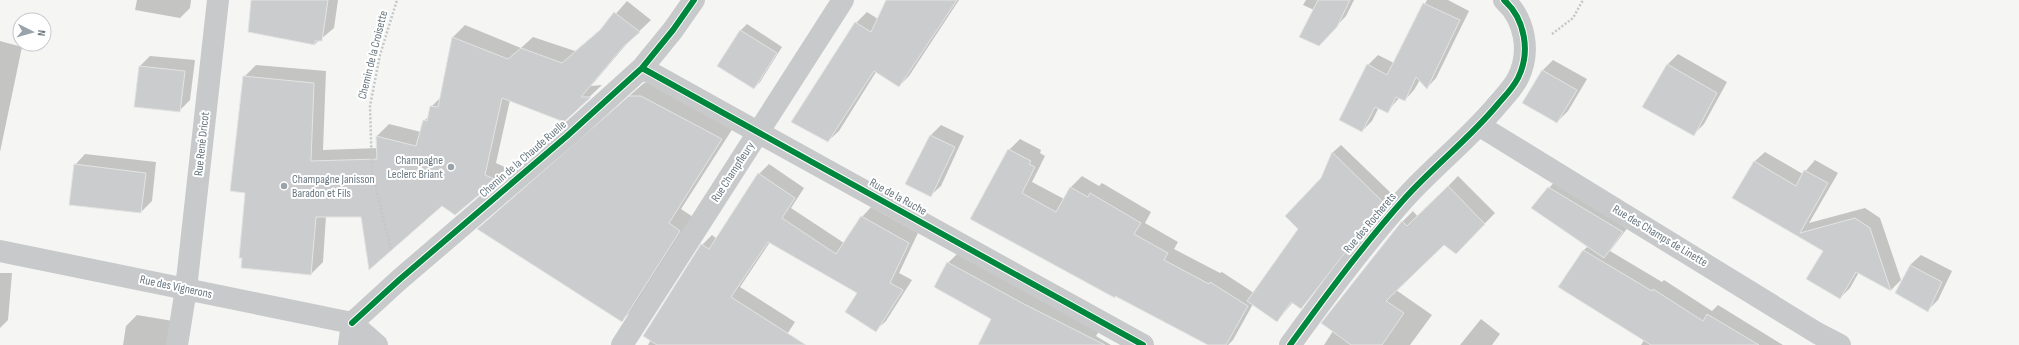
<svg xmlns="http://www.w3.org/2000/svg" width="2019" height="345" font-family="'Sofia Sans Condensed',sans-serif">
  <rect width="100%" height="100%" fill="#f5f5f4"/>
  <path fill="#0003" d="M137,0H191L190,8L180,18L135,10Z
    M252,0H338L334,28L315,44Z
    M888,0H959L909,76L899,86L876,72L839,131L828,141L792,122L856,23L867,12L878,19Z
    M1306,0H1354L1346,16L1328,35L1314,10L1303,5Z
    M1427,0H1448L1469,11L1436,78L1427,88L1420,80L1414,90L1405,100L1399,98L1387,112L1379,107L1372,121L1362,131L1368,65L1378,55L1394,63Z
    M627,1L651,20L630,40L591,86L602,85L564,121L510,100L496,163L507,168L455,214L442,205L362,216H326L323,262L311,274L246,192L244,77L256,65L326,71L323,150L378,148L377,136L389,124L421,132L424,121L429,116L431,107L441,97L453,37L465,25L521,48L533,37L575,51L606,25Z
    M747,24L782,47L760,82L754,88L719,66L741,30Z
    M0,41L22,47L0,152Z
    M1678,54L1727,82L1704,124L1693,135L1667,65Z
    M150,56L195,60L190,100L180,110L140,66Z
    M1553,60L1587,79L1568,111L1557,122L1523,103L1543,70Z
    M644,83H655L735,125L681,209L693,217L635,308L621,321L492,216Z
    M941,125L964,136L941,186L930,196L931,135Z
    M1020,139L1041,150L1040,153L1045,156L1032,182L1064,199L1071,187L1082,176L1099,186L1102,183L1151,212L1145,223L1178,242L1174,249L1220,273L1222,272L1254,293L1300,229L1332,153L1341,145L1392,194L1301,308L1293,302L1277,321L1253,304L1233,340L1228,345H1210L1116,295L1114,297L972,218L1009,150Z
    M1765,152L1803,174L1815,160L1838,173L1809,223L1865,208L1880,218L1901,280L1891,290L1859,272L1850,288L1840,298L1825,251L1734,198L1754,162Z
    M85,154L156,162L152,201L141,212L75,165Z
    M769,164L804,188L791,208L844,243L862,217L871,207L918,233L899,273L912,280L886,321L876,330L858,293L770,242L740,287L795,322L780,345H648L702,245L712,235L717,239L759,174Z
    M1458,176L1495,213L1456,253L1444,244L1396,290L1432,315L1410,345H1324L1333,331L1343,296L1403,221L1413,211L1418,217Z
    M1558,178L1632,222L1610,251L1662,282L1664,280L1712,311L1718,305L1783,345H1641L1644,340L1583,251L1588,246L1549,188Z
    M958,253L1101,328L1096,336L1111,345H988L993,319L948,263Z
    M1921,255L1952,271L1938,300L1928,310L1910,265Z
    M0,273H12L8,320L0,328Z
    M137,315L173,321L169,345H123L126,326Z
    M1481,319L1500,334L1492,345H1460Z"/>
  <path fill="#cbcccd" stroke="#e4e4e4" d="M251,0H328L322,41H315V45L248,32Z
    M886,0H957L899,87L874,71L828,142L791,122L855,22L871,32Z
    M1318,0H1350L1337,27L1319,46L1299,37Z
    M1423,3L1460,20L1427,89L1416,77L1405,101L1396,97L1388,113L1375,107L1362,132L1339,120L1367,64L1387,75Z
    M614,12L640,32L623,47L581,97H591L564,122L502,98L485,175L497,180L455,215L442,206L369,270L361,217H316L311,275L241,268L242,258H239L245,193L230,191L243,76L314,83L311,161L377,159L376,136L416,146L423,120L427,121L430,106L438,107L452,37L508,59L521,48L562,63L600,30Z
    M740,30L777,53L754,89L717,66Z
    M1667,64L1717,93L1694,136L1642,107Z
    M139,66L185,71L180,112L134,107Z
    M1542,70L1577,90L1557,123L1522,103Z
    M629,96H641L722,139L669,223L680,231L622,322L477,229Z
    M930,135L955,147L931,197L905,184Z
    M1008,149L1031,161L1029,164L1035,167L1022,193L1056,212L1070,187L1088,197L1090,193L1141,223L1134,234L1168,253L1164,260L1209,284L1210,282L1248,306L1226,345H1208L1115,296V298L970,219Z
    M1332,152L1384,203L1301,309L1291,302L1277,322L1247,301L1298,229L1285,216L1321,178Z
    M1754,161L1796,186L1804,170L1828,183L1800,233L1855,218L1870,228L1891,291L1856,272L1840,299L1806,279L1823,251L1732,198Z
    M74,164L146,173L141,213L69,205Z
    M758,173L795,198L782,218L836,254L861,216L909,243L890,283L903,290L876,332L845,312L857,293L768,242L731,297L806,345H657L643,336L701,244L709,249Z
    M1448,186L1485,224L1456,254L1444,245L1386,301L1404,313L1382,345H1351L1321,323L1402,221L1407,226Z
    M1548,187L1623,232L1604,258L1531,208Z
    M1583,250L1652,291L1653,289L1703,321L1707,314L1759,345H1651L1558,287Z
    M947,262L1024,304L1105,345H978L991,319L934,287Z
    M1910,265L1942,282L1928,312L1895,293Z"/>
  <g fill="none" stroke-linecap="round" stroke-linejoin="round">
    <path stroke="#c5c6c7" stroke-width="2.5" stroke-dasharray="2 2" stroke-linecap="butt" d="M1552,34L1573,18L1583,0
      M391,249L372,173L370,106L380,55L397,0"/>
    <path stroke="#c7c9ca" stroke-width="22" d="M642,68L1143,345
      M1480,126L1817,333L1840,345
      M0,251L352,323
      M352,323L399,280L567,136L642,68L673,30L694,0
      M352,323L377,345
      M177,345L186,289L218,0
      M349,345L352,323
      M622,345L843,0
      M1290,345C1327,294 1364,244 1406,197C1435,165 1470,138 1498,104C1505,96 1513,88 1518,78C1531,52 1525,19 1504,0"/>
    <g stroke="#fff" stroke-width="8">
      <path id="cycleway" d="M642,68L1143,345
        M352,323L399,280L567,136L642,68L673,30L694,0
        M1290,345C1327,294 1364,244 1406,197C1435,165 1470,138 1498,104C1505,96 1513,88 1518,78C1531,52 1525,19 1504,0"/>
    </g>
    <use href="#cycleway" stroke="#00873e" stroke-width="6"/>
  </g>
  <g fill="#9aa3a9" stroke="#fff" stroke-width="1.5">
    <circle cx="451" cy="167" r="4"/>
    <circle cx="284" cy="186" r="4"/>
  </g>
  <g text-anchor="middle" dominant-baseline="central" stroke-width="4" stroke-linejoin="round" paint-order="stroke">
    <g font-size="12" fill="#697780" stroke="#fff">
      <text transform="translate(373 55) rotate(-76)">Chemin de la Croisette</text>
      <text transform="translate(202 144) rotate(-84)">Rue René Dricot</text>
      <text transform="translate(523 159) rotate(-41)">Chemin de la Chaude Ruelle</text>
      <text transform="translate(733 172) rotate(-57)">Rue Champfleury</text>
      <text transform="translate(898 197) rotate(29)">Rue de la Ruche</text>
      <text transform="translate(1370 223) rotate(-50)">Rue des Rocherets</text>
      <text transform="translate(1660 236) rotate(31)">Rue des Champs de Linette</text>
      <text transform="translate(176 287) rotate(12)">Rue des Vignerons</text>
    </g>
    <g font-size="12" fill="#697780" stroke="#fff" text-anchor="end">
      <text x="443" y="160">Champagne<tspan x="443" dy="14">Leclerc Briant</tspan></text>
      <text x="292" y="179" text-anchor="start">Champagne Janisson<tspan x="292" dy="14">Baradon et Fils</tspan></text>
    </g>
  </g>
  <g transform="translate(32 32) rotate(96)"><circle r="19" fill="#ffffff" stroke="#c3c9cc"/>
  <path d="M0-3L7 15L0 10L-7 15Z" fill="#9aa3a9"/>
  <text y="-6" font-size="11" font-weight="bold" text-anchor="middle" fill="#697780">N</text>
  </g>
</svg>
